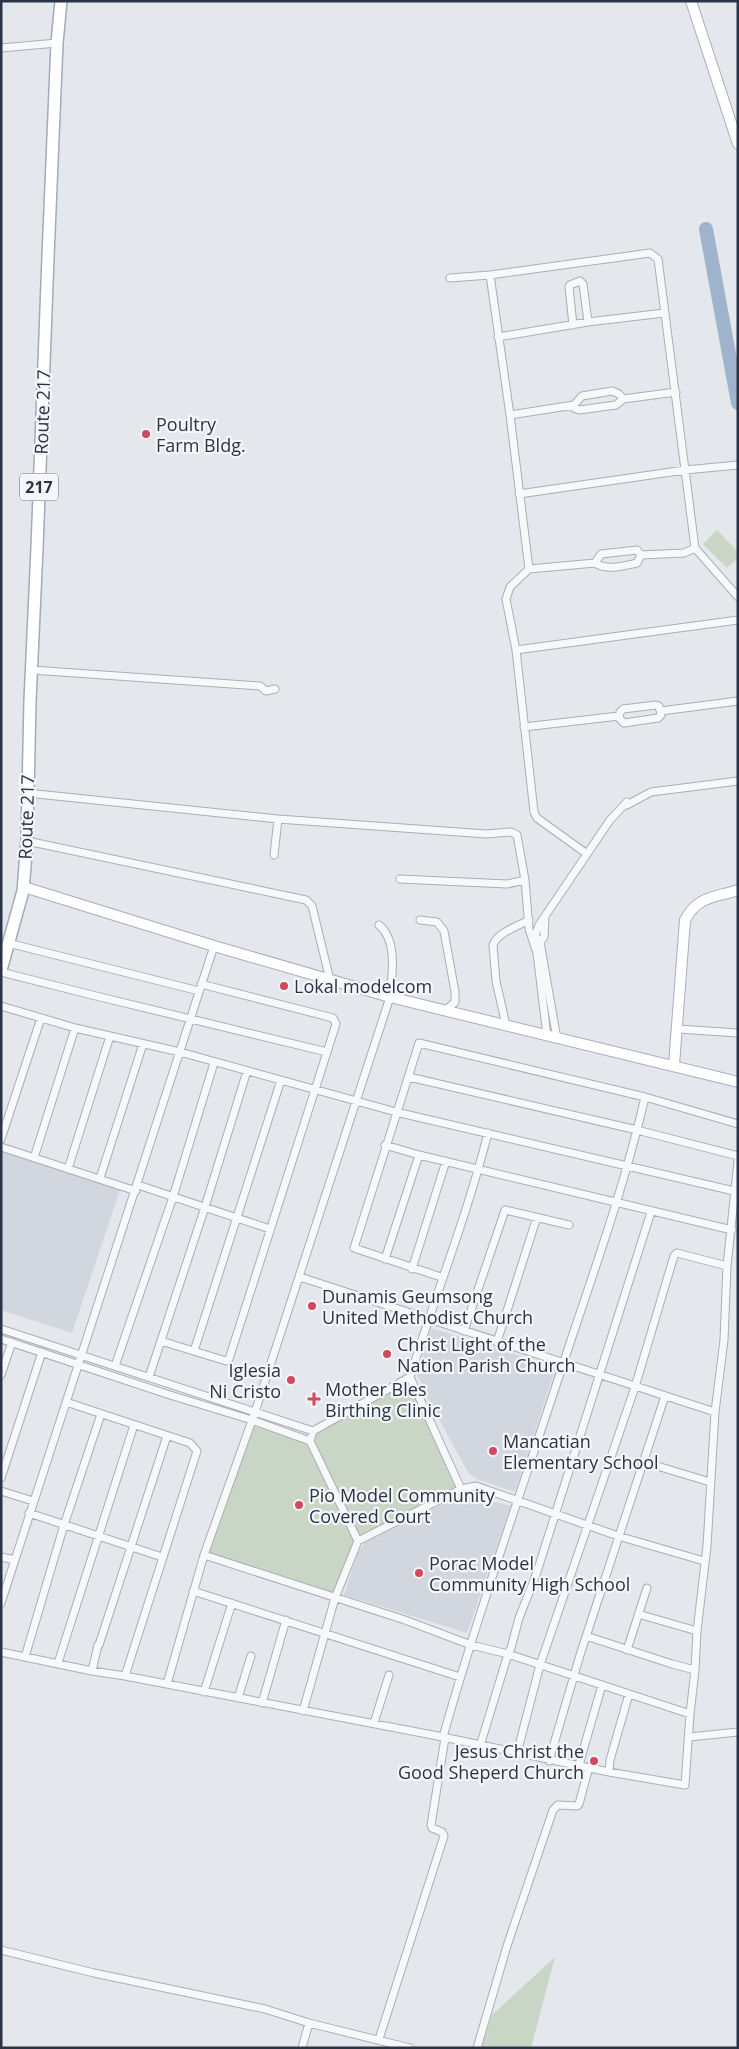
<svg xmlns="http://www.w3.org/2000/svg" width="739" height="2049" font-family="'Open Sans',sans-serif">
  <rect width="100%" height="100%" fill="#e4e7ec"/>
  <path fill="#d2d6de" d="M1,1152L120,1190L72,1333L1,1310Z
    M431,1328L556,1367L515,1492L477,1479L469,1474L428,1399L417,1374Z
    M471,1496L511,1506L467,1633L344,1595L358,1552L366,1542L457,1497Z"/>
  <path fill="#c9d6c5" d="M717,530L738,552V558L727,568L703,544Z
    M410,1377L461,1489L358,1541L335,1598L204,1555L252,1420L310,1441L313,1431Z
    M555,1957L531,2048H481L492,2015Z"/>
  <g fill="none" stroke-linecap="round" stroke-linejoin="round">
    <path stroke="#9fb4cc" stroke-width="14" d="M706,229L738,403"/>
    <g stroke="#a9aeb7" stroke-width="9">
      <path id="street" d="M1,48L57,43
        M490,275L510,415L529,569
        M450,278L490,275L650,253L658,259L695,548L738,597
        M573,325L569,287L570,285L580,281L583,284L588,322
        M498,337L588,322L664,313
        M574,405L582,396L612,391L619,394L623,399
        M510,415L574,405V408L579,410L616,405L623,399L676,392
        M519,494L685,470L738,465
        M595,563C607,571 623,566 637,563L641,555
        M516,650L738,620
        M32,670L260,686L266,691L275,689
        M656,705L659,706L661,715L658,718L624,723L619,718L620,712L623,709Z
        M661,711L738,701
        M524,727L619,716
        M27,793L278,819L486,834L511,832L517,835L525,880
        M27,841L306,900L312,906L330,980
        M587,854L537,818L534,812L516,650L506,599L510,587L529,569L595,563L601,554L637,550L641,555L684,553L695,548
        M274,855L278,819
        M400,879L507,884L525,880L529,929L537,953L547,1036
        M420,920L437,922L444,931L455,992V1002L447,1009
        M540,942L544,937L545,917
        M8,943L199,991
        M1,972L96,996L327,1052
        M1,1006L75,1028L180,1052L396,1112L734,1191
        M506,1025L496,981L493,945C497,933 518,926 529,920
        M678,1029L738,1033
        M557,1039L540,942L535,936L539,925L610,820L627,802V805L651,792L738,781
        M409,1077L637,1130L738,1156
        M1,1139L41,1018
        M385,1145L419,1155L732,1230
        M1,1147L136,1191
        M34,1158L75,1028
        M68,1169L110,1036
        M100,1178L143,1044
        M138,1185L270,1229
        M385,1259L419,1155
        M412,1269L446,1161
        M300,1277L715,1412
        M441,1277L354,1248L419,1043L645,1097L738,1124
        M1,1329L313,1431
        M464,1331L505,1210L569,1225
        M1,1339L170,1395L252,1420L310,1441
        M161,1341L226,1361L229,1359L336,1024L333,1018L201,984
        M497,1342L537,1217
        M194,1351L281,1080
        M115,1366L173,1197L214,1063
        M1,1375L12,1342
        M149,1377L205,1207L247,1071
        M66,1402L190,1443L197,1451L125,1676
        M644,1462L710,1482
        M1,1478L42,1352
        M461,1489L410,1377C435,1296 467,1216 488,1133
        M1,1491L33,1501
        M29,1513L162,1557
        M358,1541L310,1441L313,1431L410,1377
        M204,1555L405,1620L471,1645L508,1654L690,1714
        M1,1557L15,1560
        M193,1591L460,1677
        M1,1603L214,946
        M638,1614L697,1631
        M586,1636L672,1664L695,1670
        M627,1650L647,1588
        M1,1652L92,1671L125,1676L443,1737L609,1772L685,1785L690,1714L695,1670L697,1631L707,1546L715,1412L724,1340L727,1266L738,1161
        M25,1657L64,1525L101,1414
        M58,1663L134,1425
        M92,1671L98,1645H99L167,1436
        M167,1684L204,1555L255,1412L390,997C392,974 398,941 379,925
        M204,1692L232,1603
        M238,1698L251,1656
        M262,1703L286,1620
        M303,1711L335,1598L358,1541L461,1489L476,1486L618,1536L704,1561
        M374,1723L389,1675
        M443,1737C481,1603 528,1472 571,1340C598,1260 626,1180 645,1097
        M689,1737L738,1732
        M480,1746L508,1654L511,1648L519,1618L536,1575L651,1212
        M517,1753L540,1665L635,1387L674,1256L677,1253L727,1266
        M549,1761L580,1655L665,1396
        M579,1765L602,1685
        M609,1772L610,1760L629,1694
        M1,1950L94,1973L265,2009L309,2023L410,2048
        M379,2039L444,1836L442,1832L432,1828L431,1825L445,1738
        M302,2048L309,2023
        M477,2048L507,1946L553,1810L558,1805L577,1806L579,1804L589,1767"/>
    </g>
    <g stroke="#a9aeb7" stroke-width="12">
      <path id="secondary" d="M691,1L738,144
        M24,887L214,946L390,997L738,1082
        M674,1065L685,920C698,896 713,898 738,890"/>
    </g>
    <g stroke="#a3abb8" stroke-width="14">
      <path id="primary" d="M1,970L23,891L27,841L30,701L37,548L48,257L57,43L61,1"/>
    </g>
    <use href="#street" stroke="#f7f8fa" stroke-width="7"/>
    <use href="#secondary" stroke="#fff" stroke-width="10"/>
    <use href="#primary" stroke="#fff" stroke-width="11"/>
  </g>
  <g fill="#d1495b" stroke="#f4f6f9" stroke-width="2">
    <circle cx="146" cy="434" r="5"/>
    <circle cx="284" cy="986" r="5"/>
    <circle cx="312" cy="1306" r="5"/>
    <circle cx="387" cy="1354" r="5"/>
    <circle cx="291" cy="1380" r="5"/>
    <path d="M311.5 1391.5h5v5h5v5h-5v5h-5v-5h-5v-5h5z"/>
    <circle cx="493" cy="1451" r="5"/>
    <circle cx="299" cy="1505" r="5"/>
    <circle cx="419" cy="1573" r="5"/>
    <circle cx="594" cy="1761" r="5"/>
  </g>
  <g text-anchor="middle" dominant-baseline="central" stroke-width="4.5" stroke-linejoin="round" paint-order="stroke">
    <rect fill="#f4f6f9" stroke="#676e7b" stroke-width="1" x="20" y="473.5" width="38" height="27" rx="4"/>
    <g font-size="16" font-weight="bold" fill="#2b3445">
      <text x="39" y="487">217</text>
    </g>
    <g font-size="18" fill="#2b3445" stroke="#f4f6f9">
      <text transform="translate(42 412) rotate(-88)">Route 217</text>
      <text transform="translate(26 817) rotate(-88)">Route 217</text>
    </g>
    <g font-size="18" fill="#2b3445" stroke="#f4f6f9" text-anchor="start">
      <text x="156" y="424">Poultry<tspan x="156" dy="21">Farm Bldg.</tspan></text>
      <text x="294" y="986">Lokal modelcom</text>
      <text x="322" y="1296">Dunamis Geumsong<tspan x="322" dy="21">United Methodist Church</tspan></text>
      <text x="397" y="1344">Christ Light of the<tspan x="397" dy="21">Nation Parish Church</tspan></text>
      <text x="281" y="1370" text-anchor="end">Iglesia<tspan x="281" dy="21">Ni Cristo</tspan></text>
      <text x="325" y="1389">Mother Bles<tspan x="325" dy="21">Birthing Clinic</tspan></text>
      <text x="503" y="1441">Mancatian<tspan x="503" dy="21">Elementary School</tspan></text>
      <text x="309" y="1495">Pio Model Community<tspan x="309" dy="21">Covered Court</tspan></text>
      <text x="429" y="1563">Porac Model<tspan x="429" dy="21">Community High School</tspan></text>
      <text x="584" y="1751" text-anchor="end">Jesus Christ the<tspan x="584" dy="21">Good Sheperd Church</tspan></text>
    </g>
  </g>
  <rect width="739" height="2049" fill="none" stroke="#2b3445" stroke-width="5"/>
</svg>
